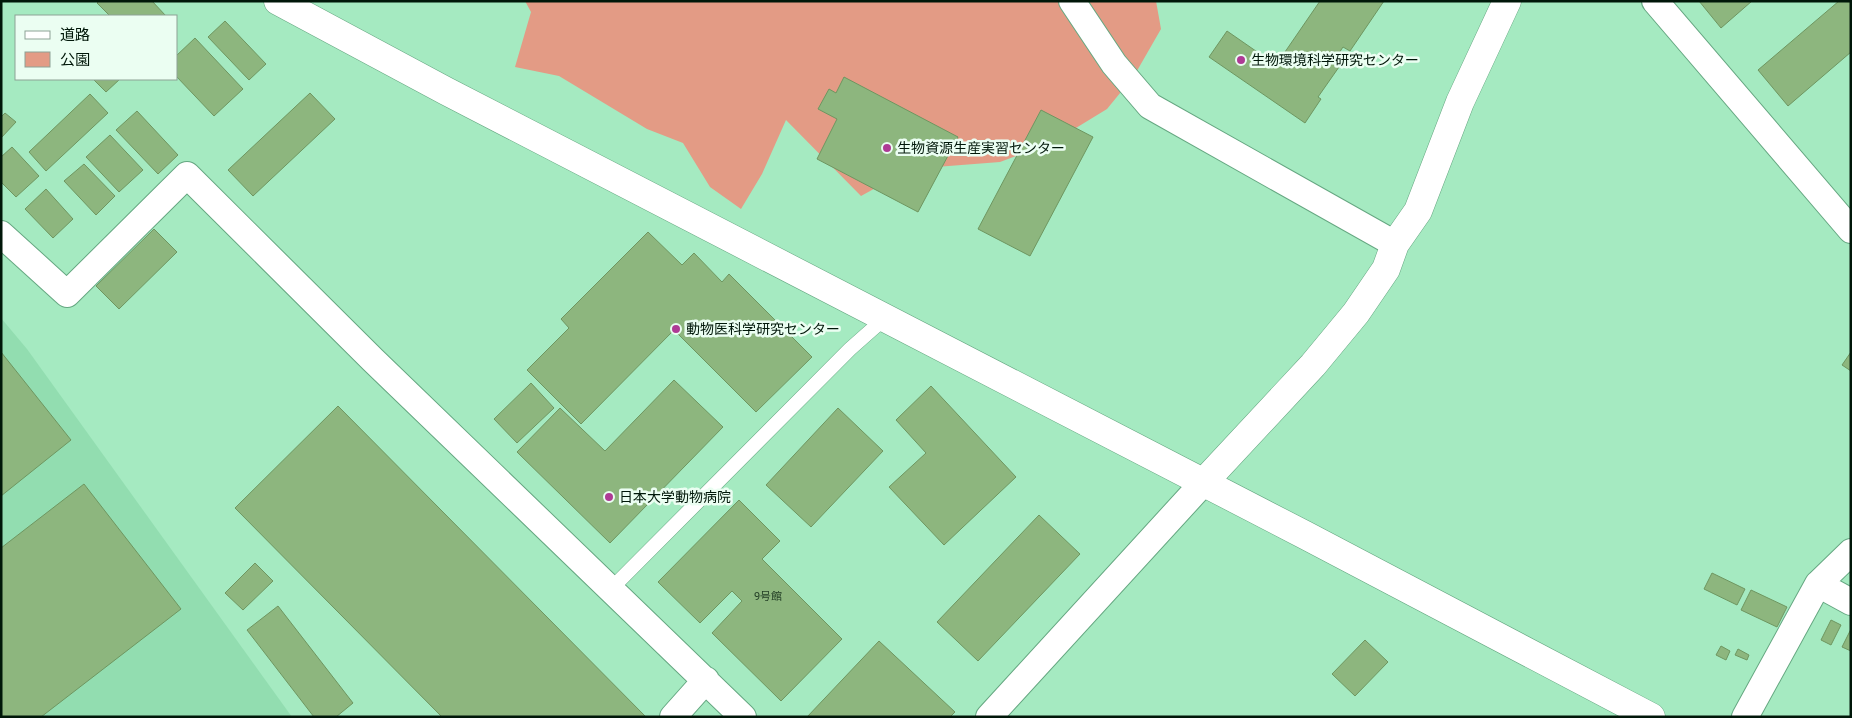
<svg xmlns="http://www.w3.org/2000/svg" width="1852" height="718" font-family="Roboto,'Noto Sans JP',sans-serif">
  <rect width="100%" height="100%" fill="#a5eac1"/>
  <path fill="#92ddb0" d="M1,318L27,349L292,717H1Z"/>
  <path fill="#e39b85" d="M525,1H1156L1161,29L1134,76L1107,109L1053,142L1000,162L910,169L861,196L786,120L762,174L741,209L710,187L683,143L647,129L559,76L515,67L531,12Z"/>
  <path fill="#8db67e" stroke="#6e9660" d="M99,1H152L166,16H110L97,3Z
    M1320,1H1384L1350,51L1343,47L1333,62L1339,67L1318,97L1321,99L1305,123L1209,57L1227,31L1276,65Z
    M1699,1H1752L1721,28Z
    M1839,1L1851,2V52L1788,106L1758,70Z
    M225,21L266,64L249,80L208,37Z
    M195,38L243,89L214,116L176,76V56Z
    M844,77L958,137L918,212L817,159L837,119L818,109L829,89L836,93Z
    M93,79H120L106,92Z
    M310,93L335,119L253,196L228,170Z
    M90,94L108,113L46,171L29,152Z
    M1041,110L1093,137L1030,256L978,229Z
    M137,111L178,155L158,174L116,130Z
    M5,113L16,122L1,138V117Z
    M110,135L143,170L119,192L86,157Z
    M12,147L39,176L16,197L1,182V157Z
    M84,164L115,196L96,215L64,181Z
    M46,189L73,219L53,238L25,209Z
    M154,229L177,252L119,309L96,286Z
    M648,232L682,265L694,253L722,282L729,274L812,357L756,412L674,330L581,424L527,370L569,328L561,319Z
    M1,352L71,440L1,496Z
    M1851,352V371L1842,365Z
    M674,380L723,427L610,543L517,452L560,408L605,451Z
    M531,383L554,408L517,443L494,419Z
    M931,386L1016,477L944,545L889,487L926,453L896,420Z
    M338,406L646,717H442L235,508Z
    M838,408L883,451L811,527L766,485Z
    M84,484L181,609L41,717H1V548Z
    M739,500L780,541L762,559L842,639L781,701L712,633L742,601L732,591L700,623L658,582Z
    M1039,515L1080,554L978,661L937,622Z
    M255,563L273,581L243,610L225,593Z
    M1712,573L1745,589L1737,605L1704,589Z
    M1751,590L1787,607L1777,627L1741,610Z
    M278,606L353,703L336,717H314L247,630Z
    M1831,620L1841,625L1831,645L1821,640Z
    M1851,629V651L1842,647Z
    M1365,640L1388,662L1355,696L1332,674Z
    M879,641L955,712L950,717H807Z
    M1721,646L1730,651L1726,660L1716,655Z
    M1738,649L1749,655L1747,660L1735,655Z"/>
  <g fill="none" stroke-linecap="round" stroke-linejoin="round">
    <g stroke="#65a781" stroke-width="15">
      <path id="service" d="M611,589L850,349L885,318"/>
    </g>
    <g stroke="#65a781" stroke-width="28">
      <path id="minor" d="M1072,1L1114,64L1150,106L1395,244
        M1655,1L1851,230
        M1,234L67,294L187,175L373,360L743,717
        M1818,584L1851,602
        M673,717L706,680
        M989,717L1204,482
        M1745,717L1818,584L1851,552"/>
    </g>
    <g stroke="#65a781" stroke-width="29">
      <path id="tertiary" d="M278,1L446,91L1305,535L1651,717
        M1204,482L1313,365L1356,313L1386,269L1395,244L1418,211L1460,102L1507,1"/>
    </g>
    <use href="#service" stroke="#fff" stroke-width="14"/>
    <use href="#minor" stroke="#fff" stroke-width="26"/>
    <use href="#tertiary" stroke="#fff" stroke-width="28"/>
  </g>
  <g fill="#ae3b95" stroke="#ebfef2" stroke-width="2">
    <circle cx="1241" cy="60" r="5"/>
    <circle cx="887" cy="148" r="5"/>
    <circle cx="676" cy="329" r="5"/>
    <circle cx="609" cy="497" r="5"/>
  </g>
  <g text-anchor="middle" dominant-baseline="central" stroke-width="5" stroke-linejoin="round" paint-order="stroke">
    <g font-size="11" fill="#233f26">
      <text x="768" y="596">9号館</text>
    </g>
    <g font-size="14" fill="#001709" stroke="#ebfef2" text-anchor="start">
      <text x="1251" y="60">生物環境科学研究センター</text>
      <text x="897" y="148">生物資源生産実習センター</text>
      <text x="686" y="329">動物医科学研究センター</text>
      <text x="619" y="497">日本大学動物病院</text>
    </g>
  </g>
  <rect width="1852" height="718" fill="none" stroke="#001709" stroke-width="5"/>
  <rect x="15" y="15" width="162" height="65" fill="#ebfef2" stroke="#8da295"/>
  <rect x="25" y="31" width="25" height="8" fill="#ffffff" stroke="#8da295"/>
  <text x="60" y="40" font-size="15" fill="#001709">道路</text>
  <rect x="25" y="52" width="25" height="15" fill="#e39b85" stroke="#8da295"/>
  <text x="60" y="65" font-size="15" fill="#001709">公園</text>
</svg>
